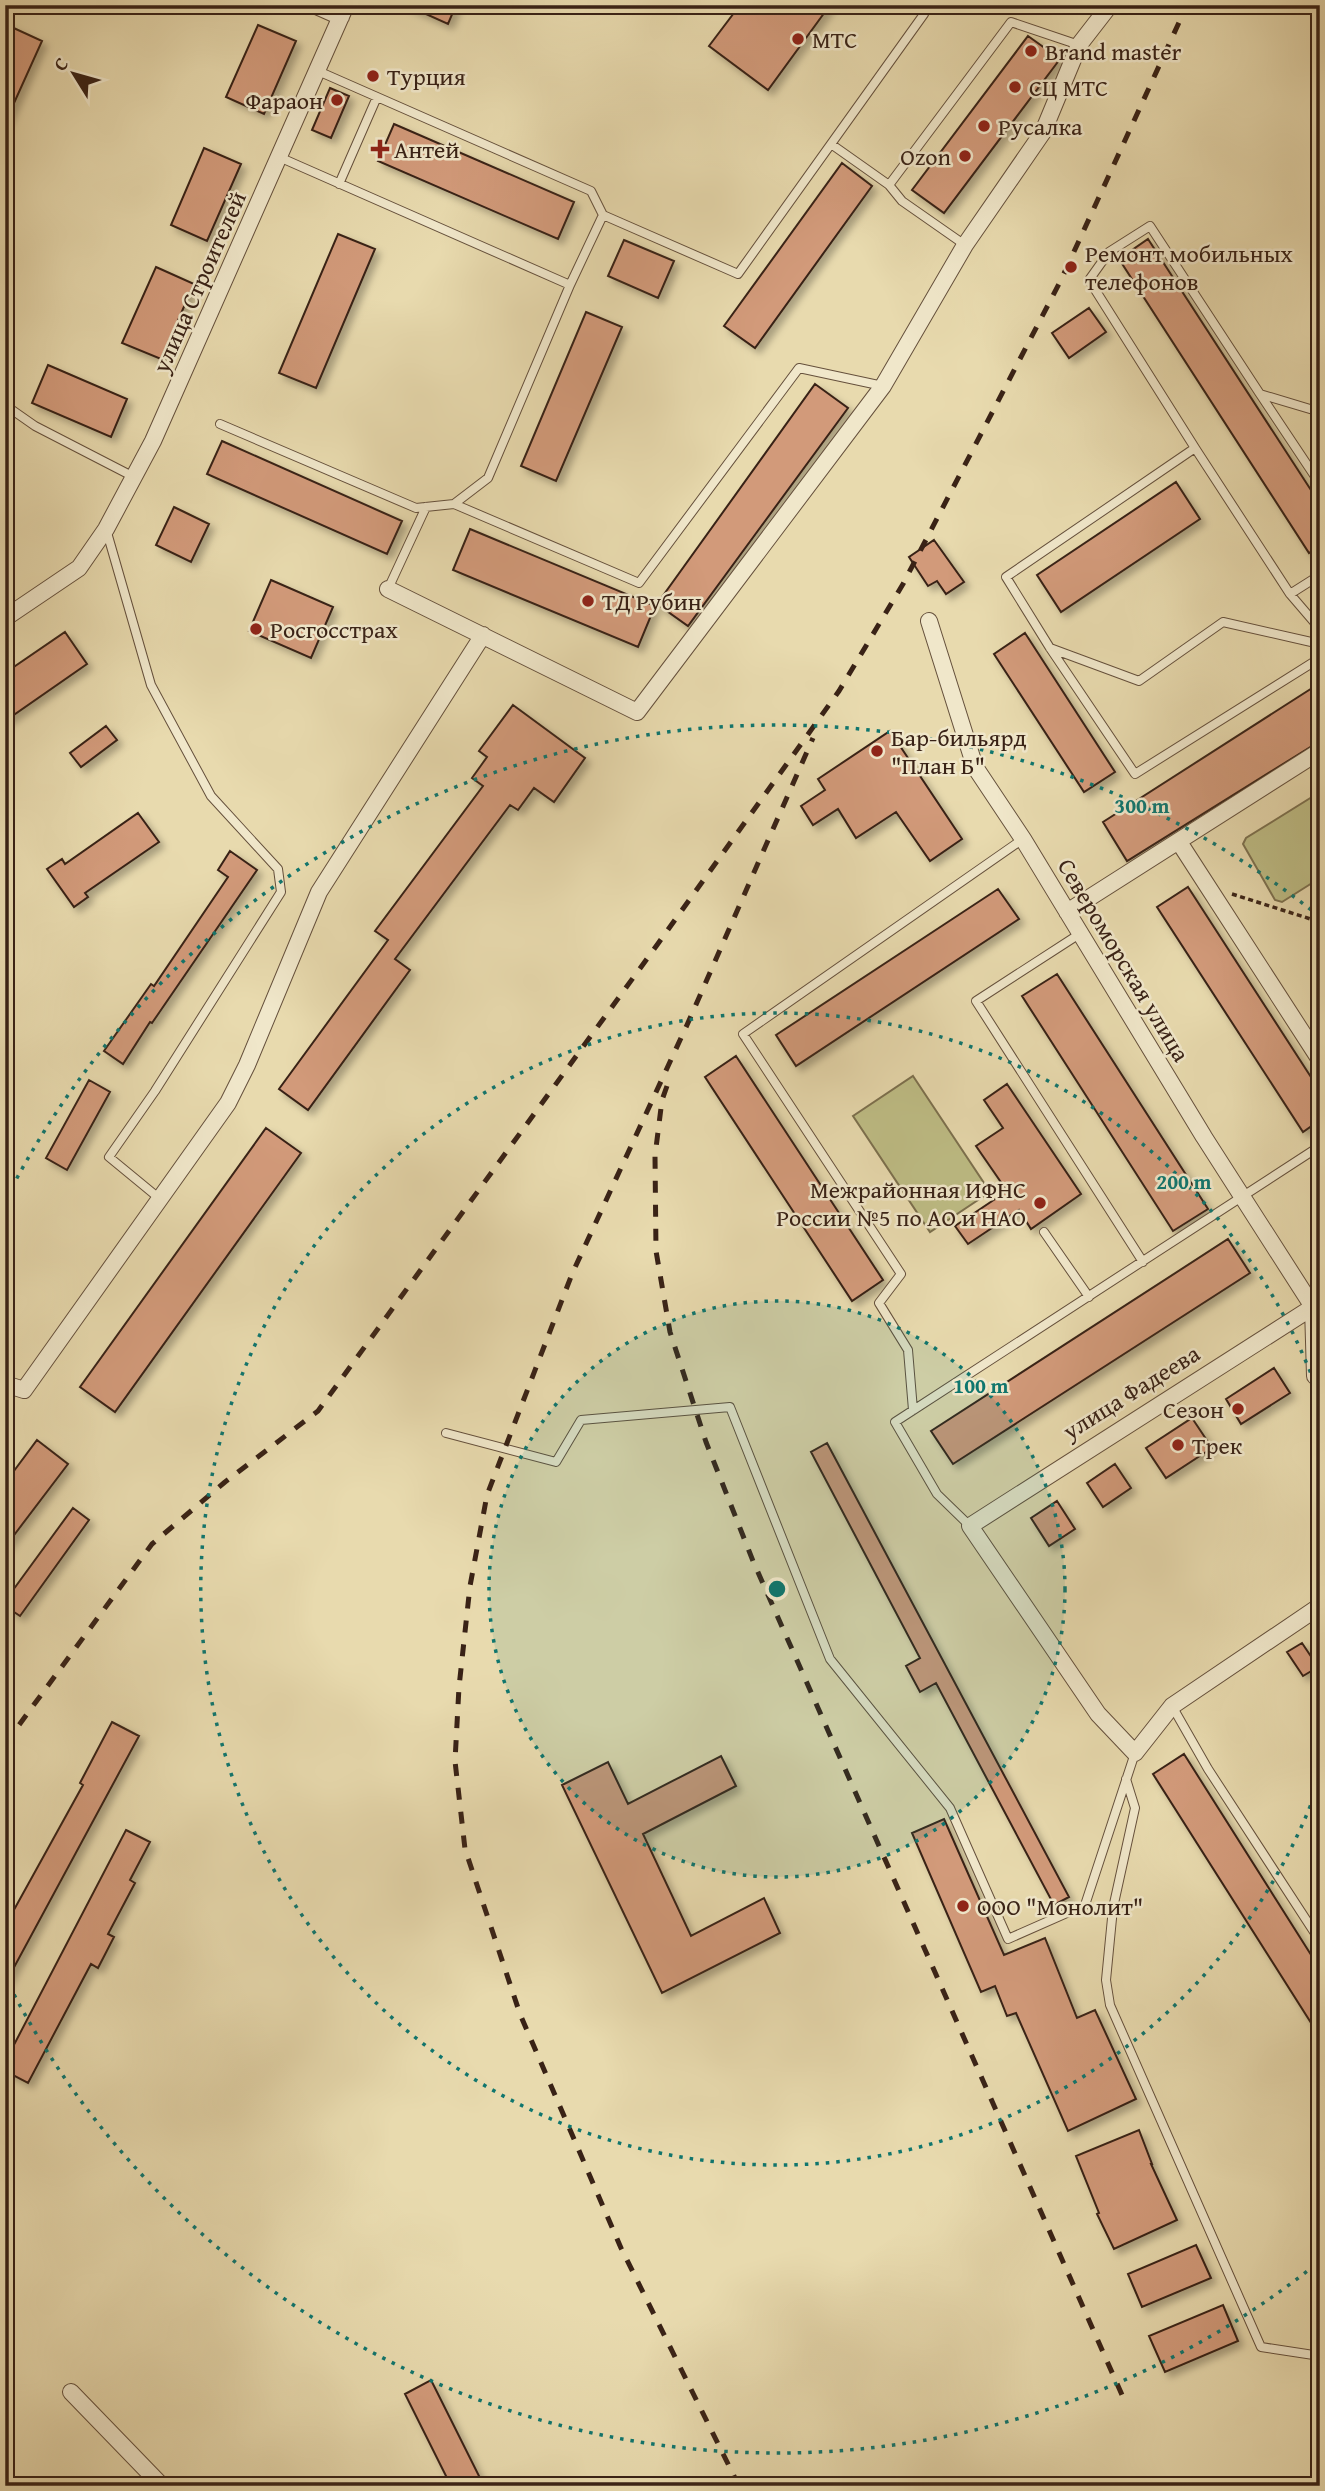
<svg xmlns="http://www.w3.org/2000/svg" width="1325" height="2491" font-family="'Gentium Book Plus',serif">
  <defs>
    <filter id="shadow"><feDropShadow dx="5" dy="5" stdDeviation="3.5" flood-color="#0004"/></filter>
  </defs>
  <rect width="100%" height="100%" fill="#e8daae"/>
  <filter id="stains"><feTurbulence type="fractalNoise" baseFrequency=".00286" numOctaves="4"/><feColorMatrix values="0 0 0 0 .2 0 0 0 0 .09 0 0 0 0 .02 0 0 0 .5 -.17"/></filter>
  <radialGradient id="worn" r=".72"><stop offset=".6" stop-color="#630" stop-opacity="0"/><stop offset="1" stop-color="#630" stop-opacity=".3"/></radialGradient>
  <path fill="#bebd85" stroke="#7c704e" stroke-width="2" d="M1320,792V878L1282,902L1275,900L1243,844L1246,838Z
    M913,1076L990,1192L930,1232L853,1116Z"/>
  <path fill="#d29a7a" stroke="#392216" stroke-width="2" filter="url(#shadow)" d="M406,5H456L448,24Z
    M740,5H830L768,90L709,46Z
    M5,24L42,41L5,123Z
    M258,25L296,41L264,114L226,97Z
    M1028,36L1060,59L944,213L912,190Z
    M330,88L349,96L331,138L312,130Z
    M394,124L574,202L558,239L378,161Z
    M204,148L241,164L207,241L171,225Z
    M842,163L872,186L755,348L724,326Z
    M338,234L375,249L316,388L279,373Z
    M1148,239L1320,504V546L1309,553L1119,259Z
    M624,240L674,261L658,298L608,276Z
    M156,267L194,284L161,359L122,343Z
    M1089,308L1106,332L1069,358L1052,333Z
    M586,312L622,327L556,481L521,466Z
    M48,365L127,399L111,437L32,403Z
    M815,384L848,408L688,626L657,604Z
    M222,441L402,521L387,554L207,474Z
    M1176,482L1200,519L1061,612L1037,575Z
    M174,507L209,524L191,562L156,545Z
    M470,529L655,606L638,647L453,570Z
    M934,540L964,582L946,594L937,581L928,586L909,557Z
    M271,580L333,607L311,658L249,631Z
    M65,632L87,664L5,721V673Z
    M1025,633L1115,772L1084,792L994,654Z
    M1320,683V741L1127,861L1103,822Z
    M513,705L585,758L554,802L534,788L518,810L510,805L395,959L410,970L308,1110L279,1089L388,940L375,931L483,786L472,778L487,757L479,751Z
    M106,726L117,740L81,767L70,753Z
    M890,731L962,839L930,861L896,812L856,838L838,809L813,825L801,806L825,790L818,779Z
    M138,813L159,842L85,893L88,897L74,907L47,869L62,859L65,864Z
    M230,851L257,870L152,1023L150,1022L123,1064L104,1051L151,984L154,986L228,877L218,870Z
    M1188,887L1320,1091V1120L1303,1132L1157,907Z
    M998,889L1019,919L796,1066L776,1035Z
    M1057,974L1208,1209L1173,1231L1022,996Z
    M736,1056L883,1280L852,1301L705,1077Z
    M89,1080L110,1092L67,1170L46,1158Z
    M1007,1084L1081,1194L1031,1229L1019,1210L968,1244L955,1226L1007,1191L976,1146L1003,1128L984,1100Z
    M266,1128L301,1153L115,1412L80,1387Z
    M1228,1239L1250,1273L953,1464L931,1431Z
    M1274,1368L1290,1393L1241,1424L1226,1399Z
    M1192,1418L1212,1448L1166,1478L1146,1448Z
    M37,1440L68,1464L5,1547V1483Z
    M827,1443L1069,1897L1054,1905L936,1683L920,1692L906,1666L920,1658L811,1452Z
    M1115,1464L1131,1488L1103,1507L1087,1483Z
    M1057,1501L1075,1529L1049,1546L1031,1518Z
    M73,1508L89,1520L20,1616L5,1606V1601Z
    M1302,1643L1318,1667L1303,1676L1287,1652Z
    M112,1722L139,1736L5,1984V1926L83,1785L80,1783Z
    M1184,1754L1320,1969V2037L1153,1774Z
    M721,1756L736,1786L643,1834L691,1936L764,1898L780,1933L662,1993L562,1785L608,1762L628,1804Z
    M944,1819L1004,1955L1045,1938L1077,2018L1095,2010L1136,2099L1068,2131L1016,2013L1007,2016L995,1986L981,1992L912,1833Z
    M126,1830L150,1842L130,1880L135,1883L108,1934L114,1937L98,1968L91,1964L28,2083L5,2071V2062Z
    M1139,2130L1152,2164H1151L1177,2220L1114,2249L1097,2214L1099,2213L1076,2156Z
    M1196,2245L1211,2278L1142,2307L1128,2274Z
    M1223,2305L1238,2341L1165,2372L1149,2336Z
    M431,2380L484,2486H451L405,2394Z"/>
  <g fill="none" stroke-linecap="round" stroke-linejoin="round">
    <g stroke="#65503c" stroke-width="10">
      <path id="service" d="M318,71L591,191L603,215
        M831,144L889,185L1011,22L1079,45
        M279,157L570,285L488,478L454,504L639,583L799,368L883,386
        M339,184L377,97
        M889,185L902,201L965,245
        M570,285L603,215L738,274L924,14L928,5
        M1260,394L1320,484
        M5,405L35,426L134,477
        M220,424L416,508L454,504
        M1195,448L1089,280L1109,252L1150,226L1260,394L1320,412
        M106,529L151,685L211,796L278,869L281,892L155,1091L109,1157L160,1199
        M388,589L426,507
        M1290,594L1320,575
        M1320,629L1290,594L1195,448L1006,577L1050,648L1135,774L1320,658
        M1050,648L1139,681L1223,622L1320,644
        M1081,933L976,1001L1143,1262
        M1044,1232L1089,1297
        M913,1410L908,1350L879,1303L901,1274L743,1034L1023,839
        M446,1433L556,1462L581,1420L730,1407L830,1659L950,1808L1008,1939L1085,1905L1135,1753
        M970,1526L937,1494L895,1422L1320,1146
        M1172,1706L1208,1769L1320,1941
        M1126,1779L1135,1808L1113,1908L1106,1980L1110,2005L1261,2347L1320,2356"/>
    </g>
    <g stroke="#65503c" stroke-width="18">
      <path id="minor" d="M314,5L341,17
        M388,589L637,712L883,386L965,245L1043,132L1079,45L1110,5
        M5,618L79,568L106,529L153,441L346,5
        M929,621L975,767L1023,839L1204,1137L1313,1307
        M1179,842L1320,1060
        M1067,912L1320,751
        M1313,1307L970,1526L1098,1714L1135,1753L1172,1706L1320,1606
        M1313,1307L1315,1376L1320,1381
        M5,1384L24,1390L228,1103L247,1065L319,892L483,635
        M71,2392L162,2486"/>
    </g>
    <g stroke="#65503c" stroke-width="24">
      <path id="tertiary" d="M1313,1307L1320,1303"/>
    </g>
    <path stroke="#392216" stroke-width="3.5" stroke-dasharray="5 3.5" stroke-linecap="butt" d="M1232,894L1320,922"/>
    <use href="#service" stroke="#f0e7ca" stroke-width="8"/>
    <use href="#minor" stroke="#f0e7ca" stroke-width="16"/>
    <use href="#tertiary" stroke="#f0e7ca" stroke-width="21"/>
    <path stroke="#392216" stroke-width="5" stroke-dasharray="12 12" stroke-linecap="butt" d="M667,1086L662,1100L655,1156L656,1251L670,1332L706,1442L753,1561L1126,2404
      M5,1744L152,1544L225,1482L318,1411L657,945L839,691L903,584L1061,280L1187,5
      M739,2486L621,2248L520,2014L465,1849L455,1761L459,1687L470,1586L487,1495L572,1274L687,1025L813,738"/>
  </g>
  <circle cx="777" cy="1589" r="288" fill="#0f766e" fill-opacity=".12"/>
  <g fill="none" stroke="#0f766e" stroke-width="3.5" stroke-dasharray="3.5 7">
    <circle cx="777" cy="1589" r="288"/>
    <path d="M1318 1786A576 576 0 1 1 1318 1392"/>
    <path d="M1315 2265A864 864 0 0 1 7 1981M7 1197A864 864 0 0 1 1315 913"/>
  </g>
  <g fill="#8f2418" stroke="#f0e7ca" stroke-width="2.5">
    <circle cx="798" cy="39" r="7"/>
    <circle cx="1031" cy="51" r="7"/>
    <circle cx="373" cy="76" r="7"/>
    <circle cx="1015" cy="87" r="7"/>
    <circle cx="337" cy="100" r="7"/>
    <circle cx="984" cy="126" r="7"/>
    <path d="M376.5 138.5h7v7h7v7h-7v7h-7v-7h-7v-7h7z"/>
    <circle cx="965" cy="156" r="7"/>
    <circle cx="1071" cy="267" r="7"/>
    <circle cx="588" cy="601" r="7"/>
    <circle cx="256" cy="629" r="7"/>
    <circle cx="877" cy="751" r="7"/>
    <circle cx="1040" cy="1203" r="7"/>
    <circle cx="1238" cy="1409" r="7"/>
    <circle cx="1178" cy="1445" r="7"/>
    <circle cx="963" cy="1906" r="7"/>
  </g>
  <g text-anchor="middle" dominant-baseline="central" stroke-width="5" stroke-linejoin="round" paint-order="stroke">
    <g font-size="24" fill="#392216" stroke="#f0e7ca" text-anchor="start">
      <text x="812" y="39">МТС</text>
      <text x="1045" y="51">Brand master</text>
      <text x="387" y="76">Турция</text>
      <text x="1029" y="87">СЦ МТС</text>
      <text x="323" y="100" text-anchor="end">Фараон</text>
      <text x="998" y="126">Русалка</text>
      <text x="394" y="149">Антей</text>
      <text x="951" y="156" text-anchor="end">Ozon</text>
      <text x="1085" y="253">Ремонт мобильных<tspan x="1085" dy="28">телефонов</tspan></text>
      <text x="602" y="601">ТД Рубин</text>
      <text x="270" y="629">Росгосстрах</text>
      <text x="891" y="737">Бар-бильярд<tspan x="891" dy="28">"План Б"</tspan></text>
      <text x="1026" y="1189" text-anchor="end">Межрайонная ИФНС<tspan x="1026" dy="28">России №5 по АО и НАО</tspan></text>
      <text x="1224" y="1409" text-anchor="end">Сезон</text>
      <text x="1192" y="1445">Трек</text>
      <text x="977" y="1906">ООО "Монолит"</text>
    </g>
    <g font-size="24" fill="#392216" stroke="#f0e7ca">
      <text transform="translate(199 282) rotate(-66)">улица Строителей</text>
      <text transform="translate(1124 960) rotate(59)">Североморская улица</text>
      <text transform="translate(1131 1392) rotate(-32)">улица Фадеева</text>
    </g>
  </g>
  <circle cx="777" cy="1589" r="10" fill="#0f766e" stroke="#f0e7ca" stroke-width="3.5"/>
  <g font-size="21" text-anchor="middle" font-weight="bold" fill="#0f766e" stroke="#f0e7ca" stroke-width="5" stroke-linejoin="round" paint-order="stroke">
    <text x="1142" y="813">300 m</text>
    <text x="1184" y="1189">200 m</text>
    <text x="981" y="1393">100 m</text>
  </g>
  <rect width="1325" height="2491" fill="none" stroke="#e8daae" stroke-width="28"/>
  <rect x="7" y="7" width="1311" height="2477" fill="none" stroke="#392216" stroke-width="3.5"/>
  <rect x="14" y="14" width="1297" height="2463" fill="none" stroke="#392216" stroke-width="2"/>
  <g transform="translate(74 74) rotate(307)" stroke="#f0e7ca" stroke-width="5" paint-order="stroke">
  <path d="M0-5L12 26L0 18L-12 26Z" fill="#392216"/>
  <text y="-10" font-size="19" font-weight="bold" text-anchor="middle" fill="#392216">С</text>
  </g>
  <rect width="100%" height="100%" filter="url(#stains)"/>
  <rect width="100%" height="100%" fill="url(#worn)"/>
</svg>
